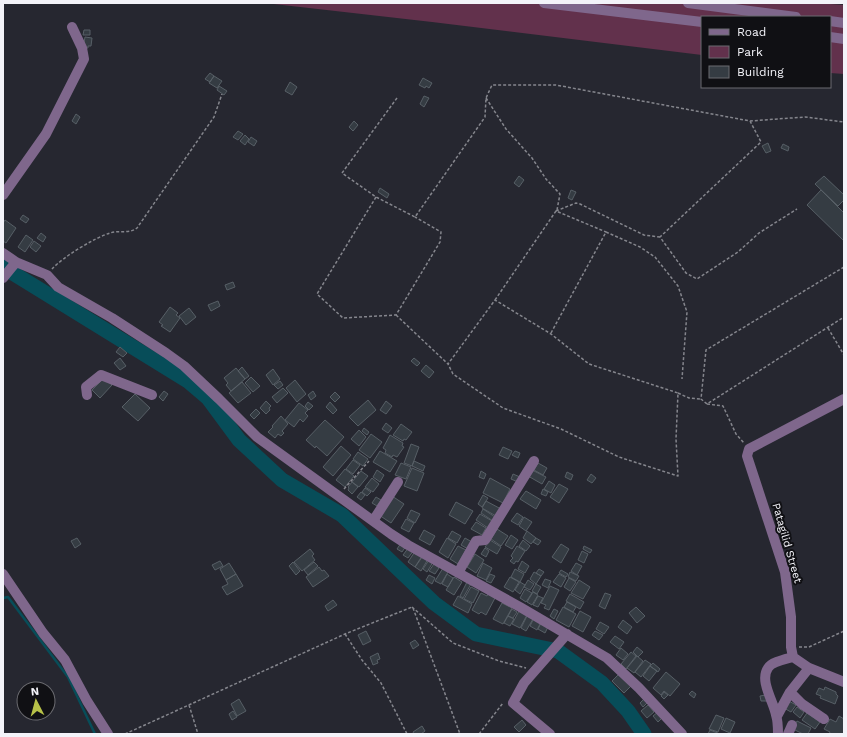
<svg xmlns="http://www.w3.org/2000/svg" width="847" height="737" font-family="'Work Sans',sans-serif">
  <rect width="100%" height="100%" fill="#262730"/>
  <path fill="#62314c" d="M265,3H818L844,5V74L830,73V17H702V55L432,22Z"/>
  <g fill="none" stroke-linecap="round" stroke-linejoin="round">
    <path stroke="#074d59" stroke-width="2.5" d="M3,598L8,597L68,677L95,734"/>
    <path stroke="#074d59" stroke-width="15" d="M3,267L188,381L208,398L239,440L282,480L342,515L434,603L476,634L558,651L602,683L628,711L644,734"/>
  </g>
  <path fill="#353c43" stroke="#575f66" d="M84,30H90V35H83Z
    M85,37L92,38L91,46H88V48H83Z
    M210,73L214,76L210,82L205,79Z
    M214,76L222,81L217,88L209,83Z
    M423,78L432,83L429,88L426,86L425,88L419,85Z
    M290,82L297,87L292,95L285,91Z
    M219,86L227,91L224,95L217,90Z
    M424,96L429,98L424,107L420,104Z
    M76,114L80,117L76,124L72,121Z
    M354,121L358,125L353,131L349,127Z
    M238,131L243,134L238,140L233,137Z
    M245,135L249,139L245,145L240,141Z
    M251,137L257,141L254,146L248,142Z
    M768,143L771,151L766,153L762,146Z
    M783,144L789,147L788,151L781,148Z
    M519,176L524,180L519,187L514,183Z
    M824,176L844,195V200L838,206L815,184Z
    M380,188L389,194L387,198L378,192Z
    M571,190L576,192L572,200L568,198Z
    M821,190L844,213V241L807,205Z
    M23,215L29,219L26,223L20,219Z
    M5,220L16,228L6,243L3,241V223Z
    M41,233L46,237L43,242L37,238Z
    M26,235L33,240L25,252L18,247Z
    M34,241L41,246L36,252L30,247Z
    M233,282L235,287L227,290L225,285Z
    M218,301L220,306L211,311L208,305Z
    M170,307L178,313L176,315L180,318L170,332L161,326L163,325L159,322Z
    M189,308L196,317L186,325L179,316Z
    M120,347L127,353L123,357L116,352Z
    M120,358L126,366L120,370L114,363Z
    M414,358L420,363L417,366L411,361Z
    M426,365L434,372L429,378L421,371Z
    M242,367L249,376L245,379L238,371Z
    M236,368L245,379L231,391L226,385L228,383L224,378Z
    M273,369L280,379L273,385L266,375Z
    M251,377L260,386L253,392L245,383Z
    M104,378L112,385L100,398L92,390Z
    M295,380L306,394L297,402L286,388Z
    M280,381L283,385L278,389L274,385Z
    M242,382L251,393L238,403L229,393Z
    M283,388L288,393L277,403L272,397Z
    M164,391L168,394L163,401L159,397Z
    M313,391L316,396L311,400L308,395Z
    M335,392L340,397L335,402L330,397Z
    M135,394L150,408L138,421L122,407Z
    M368,400L376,410L358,426L349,417Z
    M266,401L271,406L269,408L270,410L266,414L260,408Z
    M386,401L392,406L386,414L380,410Z
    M308,402L313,406L309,410L305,406Z
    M330,402L337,410L333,414L326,407Z
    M299,403L308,410L305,413L308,416L303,422L300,419L294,427L285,420Z
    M256,409L260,413L254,419L250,415Z
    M281,416L288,424L282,431L284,433L281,436L278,434L275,438L268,432L273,427L272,426Z
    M325,420L344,437L327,456L316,446L315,448L306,440Z
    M386,423L392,428L388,433L382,429Z
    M401,424L412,432L406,440L404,439L403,441L393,435Z
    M364,428L369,432L367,435L362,431Z
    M359,430L366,437L359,446L351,439Z
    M371,434L382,442L370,458L359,450Z
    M390,435L403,443L402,446L404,447L397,457L393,455L392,457L385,453L386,450L383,448Z
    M411,444L419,447L412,466L404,463Z
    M341,446L351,455L333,476L323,467Z
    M503,447L512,451L508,459L499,455Z
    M380,451L397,461L390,472L373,462Z
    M515,451L520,453L518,458L512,455Z
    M358,452L368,459L363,466L353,459Z
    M353,460L360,465L353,474L346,469Z
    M414,461L425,466L423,471L412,466Z
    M401,463L411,467L406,479L395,475Z
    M538,463L547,468L543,475L534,470Z
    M412,468L424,473L417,491L404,486Z
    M345,469L354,476L345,487L336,480Z
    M377,470L384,475L380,482L373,477Z
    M532,470L546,477L542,484L528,476Z
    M361,471L368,476L359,487L352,482Z
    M481,471L486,474L484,479L479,477Z
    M567,472L573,475L571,480L565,477Z
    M513,474L520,477L518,482L511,479Z
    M591,474L596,478L592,483L587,480Z
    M372,478L379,484L373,492L365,487Z
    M490,478L510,489L503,503L483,493Z
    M549,481L555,485L551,493L544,489Z
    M352,482L358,487L352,494L348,490L349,488L348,487Z
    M559,484L568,489L559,503L550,497Z
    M365,488L371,492L367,496L362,492Z
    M543,489L548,492L546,496L541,494Z
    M526,491L541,500L536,509L520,499Z
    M361,492L365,495L361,500L357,497Z
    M483,495L488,498L482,507L478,504Z
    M392,496L404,504L391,523L379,515Z
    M376,497L381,500L377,506L372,503Z
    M486,501L501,509L496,516L482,508Z
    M456,502L473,511L465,524L449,515Z
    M483,509L495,517L493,521L481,513Z
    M411,510L420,514L415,523L407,518Z
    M517,513L523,517L518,525L511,521Z
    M480,514L492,521L488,528L476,520Z
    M524,517L532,522L526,531L519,526Z
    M406,519L414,523L409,532L401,528Z
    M476,522L486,528L482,535L471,529Z
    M497,529L508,536L501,546L491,539Z
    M424,530L435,536L430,545L419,539Z
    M452,531L461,536L457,543L448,538Z
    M527,531L536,538L531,544L523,538Z
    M511,535L518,540L512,549L505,545Z
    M77,538L81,544L75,548L71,541Z
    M447,538L456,544L448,558L439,552Z
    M465,538L472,542L468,549L461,545Z
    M536,538L541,541L538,545L533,542Z
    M490,540L501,547L497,554L485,547Z
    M523,540L530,546L526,551L519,546Z
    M401,543L406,546L402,552L397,549Z
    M561,544L569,549L561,563L552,557Z
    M458,546L466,550L458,564L450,559Z
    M517,546L525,551L518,562L516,561L514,564L510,561L513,558L511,556Z
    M584,546L592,550L590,553L583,549Z
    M409,547L414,550L408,558L403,555Z
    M485,548L489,551L486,557L481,554Z
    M310,549L314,554L312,556L315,560L302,571L294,562Z
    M582,551L588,554L584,563L578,560Z
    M414,553L422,556L415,567L408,562Z
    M475,554L484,560L476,573L467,567Z
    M423,556L428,559L421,571L415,567Z
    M429,560L433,562L427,572L423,569Z
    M220,561L223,566L215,570L212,565Z
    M522,561L529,566L525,573L518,569Z
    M293,562L300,571L296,575L289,566Z
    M314,562L318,566L308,575L304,570Z
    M229,563L236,574L226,580L220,569Z
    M483,563L492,568L486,580L477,576Z
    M576,563L582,566L577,575L571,571Z
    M434,564L439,568L435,574L429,571Z
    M319,567L322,571L324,570L329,576L313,587L306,577Z
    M443,568L448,572L441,584L435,581Z
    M515,569L524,574L520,582L511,577Z
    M539,569L544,572L541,576L536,573Z
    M561,570L568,574L566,577L559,573Z
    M534,572L541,576L536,584L530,579Z
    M570,572L579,576L576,581L568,577Z
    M236,574L243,586L227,595L222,587L228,584L226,580Z
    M447,574L453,578L448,587L442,584Z
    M490,574L495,576L491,583L486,581Z
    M559,574L566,578L561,587L553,582Z
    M429,575L435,578L432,584L426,580Z
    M454,577L462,582L454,595L446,590Z
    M510,577L519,582L513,592L504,587Z
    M569,578L576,582L570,591L564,587Z
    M545,579L551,581L548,588L542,585Z
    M528,580L534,584L530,590L524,587Z
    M579,580L590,587L583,599L571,593Z
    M467,582L471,584L463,598L460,596Z
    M520,582L525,585L520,594L515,590Z
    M536,584L541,587L537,594L532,591Z
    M550,586L559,590L549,610L544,608L546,605L541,603Z
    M471,587L479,591L473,603L464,599Z
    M525,589L532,593L526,602L520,598Z
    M533,592L538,595L532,605L527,602Z
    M481,593L487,596L488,594L495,598L486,615L481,612L479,614L472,610Z
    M605,593L611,595L605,609L599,606Z
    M570,594L584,602L580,609L566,601Z
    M458,596L472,604L468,613L453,605Z
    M538,596L543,598L538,607L533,605Z
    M333,600L337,605L328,611L325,606Z
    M567,602L576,607L573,612L564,607Z
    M502,603L512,608L503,624L493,619Z
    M563,607L576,614L569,627L556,620Z
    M636,607L645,616L637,623L629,613Z
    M512,609L517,612L513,618L508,616Z
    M554,609L558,611L554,619L550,616Z
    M519,611L527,615L520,628L512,624Z
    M580,611L591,617L583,632L572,626Z
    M508,616L514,619L510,626L504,623Z
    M527,616L533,619L526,631L521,628Z
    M534,618L541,622L537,630L530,626Z
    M623,620L632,627L627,634L618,627Z
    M600,622L609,627L604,634L596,629Z
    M541,623L548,627L545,633L538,629Z
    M366,631L371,641L363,645L358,635Z
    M595,631L603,635L599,640L592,635Z
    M615,636L624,642L619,649L610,642Z
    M415,640L419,645L413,649L410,643Z
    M637,647L643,652L638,657L633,652Z
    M621,648L628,654L623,660L616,655Z
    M631,652L636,656L626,669L621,664Z
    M378,653L380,659L377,660L378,663L373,665L370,657Z
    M637,656L643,661L634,673L627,668Z
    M645,660L651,664L641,677L635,672Z
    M653,663L660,669L658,672L650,666Z
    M650,666L657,671L649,681L643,676Z
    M666,672L680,684L670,696L664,691L661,695L653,688Z
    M620,673L632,685L624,693L612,681Z
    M825,687L836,692V694L838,696L835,704L820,698L821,696L816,694L819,688L824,690Z
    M692,691L696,694L694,698L689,694Z
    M664,692L668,695L664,699L661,696Z
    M766,695L767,701H761L760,696Z
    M239,699L246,711L237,716L231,704Z
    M644,699L647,703L643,707L640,703Z
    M787,700L796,705L791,712L782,707Z
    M648,705L654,712L647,718L641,711Z
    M797,707L804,712L800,718L793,712Z
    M233,711L237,717L232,720L229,714Z
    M658,712L663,717L658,722L653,716Z
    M807,713L820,722L815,729L802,720Z
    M716,715L724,718L718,732L709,729Z
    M839,716L844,719V734H829L830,732L824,729L830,719L836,722Z
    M726,718L735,722L730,733L721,729Z
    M522,720L526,725L519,732L514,727Z
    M797,721L811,728L808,734H803L793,729Z
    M422,726L425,731L421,734H414L413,732Z
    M710,730L720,734H708Z"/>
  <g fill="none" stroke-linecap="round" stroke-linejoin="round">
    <path stroke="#85868d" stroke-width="1.5" stroke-dasharray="3 2" stroke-linecap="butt" d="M397,98L342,173L376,197L415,217L485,117L486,98L492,85H556L750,121L805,117L844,122
      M486,98L506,129L532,158L546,179L560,194L557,210
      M750,121L761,142L660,237L686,273L697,279L738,252L759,233L797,209
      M376,197L317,294L343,318L396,315L440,242L441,232L415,217
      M556,211L576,203L580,204L644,235L660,237
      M844,267L706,350L701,399L707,404L844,317
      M52,269C63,257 94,238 110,233C119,230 130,234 137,228L214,117L222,94
      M495,300L556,211L606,232
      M396,315L448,364L495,300L551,334L589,364L678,393L676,439L678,476L619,457L561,429L503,408L453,374L448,364
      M828,328L844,355
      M551,333L606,232L640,247L655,257L678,286L687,312L682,379
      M678,393L689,398L701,399
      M707,404L723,406L736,434L744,443
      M344,489L369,461
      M412,607L453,643L499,661L526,668
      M413,608L460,734
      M345,634L362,660L381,683L407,734
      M799,647H809L844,631
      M189,705L198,734
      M125,734L345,634L412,607
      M479,734L503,703"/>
    <path stroke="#7f678c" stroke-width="10" d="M544,3L702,22
      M688,3L796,17
      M830,21L844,23
      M830,37L844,39
      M3,195L46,134L84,59L82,48L72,27
      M3,253L16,262L47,275L58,287L112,318L166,353L184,366L219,399L257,437L391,534L408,545L520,607L607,658L639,688L682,734
      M3,278L16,262
      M87,395L86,387L101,375L152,395
      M373,521L398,482
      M458,573L476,541L485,540L534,461
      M3,574L43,633L65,660L87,701L108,734
      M793,657L809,668L844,682
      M790,692L802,704L824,719
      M777,716L790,692L809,668
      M550,734L513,703L524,683L567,634
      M778,734C778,728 778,721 776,715C774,702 759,681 768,668C771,662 786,659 793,657L791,647V617L785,572L747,456L749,449L844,399
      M788,734L792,725"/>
  </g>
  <g text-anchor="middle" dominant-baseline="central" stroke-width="4" stroke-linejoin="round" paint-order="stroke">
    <g font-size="11" fill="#f3f3f9" stroke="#101014">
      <text transform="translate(787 543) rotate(74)">Patagilid Street</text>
    </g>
  </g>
  <rect width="847" height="737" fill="none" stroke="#f3f3f9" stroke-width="8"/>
  <rect x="701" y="16" width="130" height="72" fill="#101014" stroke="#6b6b70"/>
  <rect x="709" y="29" width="20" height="6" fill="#7f678c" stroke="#6b6b70"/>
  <text x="737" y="36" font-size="12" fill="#f3f3f9">Road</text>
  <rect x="709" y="46" width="20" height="12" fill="#62314c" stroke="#6b6b70"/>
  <text x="737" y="56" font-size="12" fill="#f3f3f9">Park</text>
  <rect x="709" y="66" width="20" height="12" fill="#353c43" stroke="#6b6b70"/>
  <text x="737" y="76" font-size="12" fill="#f3f3f9">Building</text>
  <g transform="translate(36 701) rotate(354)"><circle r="19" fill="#101014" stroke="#6b6b70"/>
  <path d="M0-3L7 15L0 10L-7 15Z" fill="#b7c148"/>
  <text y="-6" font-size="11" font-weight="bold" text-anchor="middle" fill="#f3f3f9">N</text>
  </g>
</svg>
